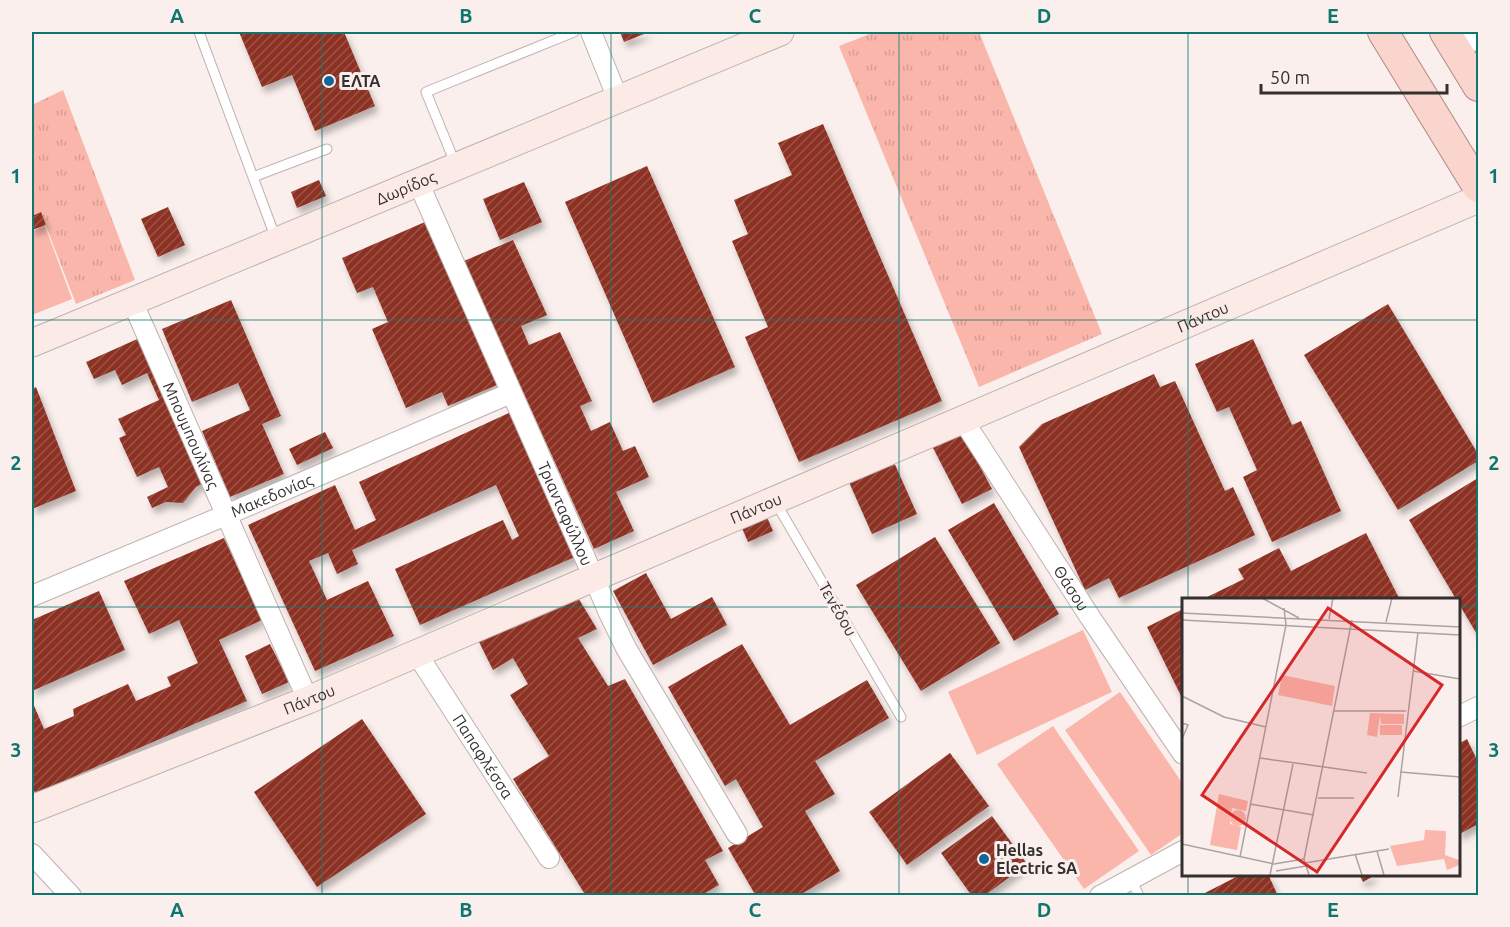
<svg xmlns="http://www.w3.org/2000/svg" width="1510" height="927" font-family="Ubuntu,sans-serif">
  <defs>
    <pattern id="grass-tufts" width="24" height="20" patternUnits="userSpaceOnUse" patternTransform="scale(1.5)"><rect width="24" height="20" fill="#fab6aa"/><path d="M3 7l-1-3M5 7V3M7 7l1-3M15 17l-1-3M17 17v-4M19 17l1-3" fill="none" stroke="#d79d93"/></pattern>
    <pattern id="building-hatch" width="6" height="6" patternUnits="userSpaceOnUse" patternTransform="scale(1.5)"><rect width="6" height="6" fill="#8d3124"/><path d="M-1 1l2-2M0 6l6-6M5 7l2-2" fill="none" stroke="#9a554b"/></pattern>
    <filter id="shadow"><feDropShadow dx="3.5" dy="6" stdDeviation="3" flood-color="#0004"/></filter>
  </defs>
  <rect width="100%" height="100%" fill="#faefed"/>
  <path fill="url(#grass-tufts)" d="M875,32H979L1102,334L979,387L839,46Z
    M63,90L135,280L76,304L41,213L32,216V105Z"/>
  <path fill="#fab6aa" d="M45,226L72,299L32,315V231Z
    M1083,630L1112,692L977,755L948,692Z
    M1120,692L1183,784V833L1151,855L1065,730Z
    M1053,726L1139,851L1084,889L997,764Z"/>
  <path fill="url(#building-hatch)" filter="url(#shadow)" d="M239,32H344L375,106L315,131L292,75L262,87Z
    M620,32H649L624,42Z
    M823,124L942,401L799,462L745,337L768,327L732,241L748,234L734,200L792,175L778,143Z
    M647,166L735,367L653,403L565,202Z
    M319,180L326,196L297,208L291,192Z
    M524,182L542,222L500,240L483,199Z
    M168,207L185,245L158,257L141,219Z
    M41,212L46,225L32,230V216Z
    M425,222L497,385L448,406L442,392L406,408L372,329L388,322L373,287L357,293L342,258Z
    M513,240L547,315L521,326L529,345L560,332L592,401L580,406L591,431L610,422L623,451L635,446L649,477L616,492L634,531L594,549L464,261Z
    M231,300L281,416L262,424L284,474L230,497L202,431L250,410L238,383L192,402L162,329Z
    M1388,304L1478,454V461L1398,510L1304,355Z
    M144,336L208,481L196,487L183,503L166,502L152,508L147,497L168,487L159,467L137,477L119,438L126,435L118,419L159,400L147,373L122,385L115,370L94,379L86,362Z
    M1253,339L1292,425L1301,421L1341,511L1272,542L1243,477L1257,470L1229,407L1217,412L1195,364Z
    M1154,374L1160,387L1175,381L1225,491L1233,487L1255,535L1119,598L1109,578L1085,590L1019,447L1042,424Z
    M36,387L76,491L32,509V389Z
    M511,412L577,556L420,625L395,569L503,520L512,540L519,536L496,485L352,550L358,564L337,574L328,553L309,561L327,600L368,581L394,636L315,671L248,525L335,485L355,530L376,520L359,482Z
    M960,429L992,489L962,504L931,444Z
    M325,432L333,448L297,465L289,449Z
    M893,460L917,514L872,534L848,480Z
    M1478,478V636L1409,520Z
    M994,503L1059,614L1014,641L948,530Z
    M766,515L773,531L748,542L741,526Z
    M1366,533L1400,600H1201L1244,579L1238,569L1279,548L1291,571Z
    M935,537L1000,643L921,691L856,585Z
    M224,538L262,620L219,640L247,701L36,793L32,789V701L44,729L74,716L73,709L128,684L136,701L171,686L167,677L198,663L179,620L149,634L124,581Z
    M646,573L671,619L712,597L727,625L653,665L613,591Z
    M99,591L125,650L32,691V620Z
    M577,596L597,629L578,638L608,686L625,679L723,851L705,860L719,885L700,896H586L513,779L549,756L510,695L528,684L513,658L493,670L478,640Z
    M1183,609V700L1147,627Z
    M270,644L289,682L262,694L245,656Z
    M742,644L790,725L867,680L889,718L815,761L835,794L805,811L840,871L798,896H756L728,848L763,827L736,779L725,786L668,687Z
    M362,719L426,814L317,887L254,792Z
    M1467,739L1478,762V824L1458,835V744Z
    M950,753L989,806L907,865L869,812Z
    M992,816L1027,864L984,896H972L941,853Z
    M1242,874H1268L1278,896H1199Z
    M1359,874H1377L1363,882Z"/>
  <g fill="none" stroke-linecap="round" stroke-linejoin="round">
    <g stroke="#bdb2b0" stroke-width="11">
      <path id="lane" d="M199,32L276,239
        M455,163L426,92L574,32
        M253,177L327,149
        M776,503L901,717
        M1131,879L1139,896"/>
    </g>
    <g stroke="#bdb2b0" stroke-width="22">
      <g id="street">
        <path d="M591,32L618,99"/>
        <path d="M1455,49L1478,38"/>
        <path id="s1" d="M418,182L594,578L609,613L626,648L737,834"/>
        <path id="s2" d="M132,301L308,700"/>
        <path id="s3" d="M963,420L1090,617L1183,754"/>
        <path id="s4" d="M32,596L226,515L511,393"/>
        <path id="s5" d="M417,654L549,858"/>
        <path d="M1458,717L1478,707"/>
        <path d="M32,854L71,896"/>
        <path d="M1100,896L1183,851"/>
      </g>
    </g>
    <g stroke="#bdb2b0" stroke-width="29">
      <g id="secondary">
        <path id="s6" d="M32,343L780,32"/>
        <path id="s7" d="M32,809L308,700L1478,199"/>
      </g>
    </g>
    <g stroke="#b18982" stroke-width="32">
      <path id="primary" d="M1383,32L1478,187
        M1445,32L1478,86"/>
    </g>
    <use href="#lane" stroke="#fff" stroke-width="9"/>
    <use href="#street" stroke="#fff" stroke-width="20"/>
    <use href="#secondary" stroke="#fceae7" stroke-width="27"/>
    <use href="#primary" stroke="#f9d5ce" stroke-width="30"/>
  </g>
  <path fill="none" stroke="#0f766e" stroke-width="1.5" stroke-opacity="0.55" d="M322,32V896M611,32V896M899,32V896M1188,32V600M32,320H1478M32,607H1183M1458,607H1478M1188,874V896"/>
  <g fill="#0f6797" stroke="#faefed" stroke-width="2">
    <circle cx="329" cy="81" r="6"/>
    <circle cx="984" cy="859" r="6"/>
  </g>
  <g text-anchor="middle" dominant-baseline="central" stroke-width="6" stroke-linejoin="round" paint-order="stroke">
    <g font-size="16" font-weight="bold" fill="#34302f" stroke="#faefed" text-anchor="start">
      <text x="341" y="81">ΕΛΤΑ</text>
      <text x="996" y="850">Hellas<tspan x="996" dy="18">Electric SA</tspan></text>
    </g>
    <g font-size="16" fill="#34302f" stroke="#faefed">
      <text stroke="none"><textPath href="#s6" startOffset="405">Δωρίδος</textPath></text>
      <text stroke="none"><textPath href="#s7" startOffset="1270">Πάντου</textPath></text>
      <text stroke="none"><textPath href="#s2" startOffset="147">Μπουμπουλίνας</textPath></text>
      <text stroke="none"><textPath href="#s4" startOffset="260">Μακεδονίας</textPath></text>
      <text stroke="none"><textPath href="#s7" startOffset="784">Πάντου</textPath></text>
      <text stroke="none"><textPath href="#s1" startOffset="363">Τριανταφύλλου</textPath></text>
      <text stroke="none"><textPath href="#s3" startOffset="200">Θάσου</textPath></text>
      <text transform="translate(838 609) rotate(60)">Τενέδου</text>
      <text stroke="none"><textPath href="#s7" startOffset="298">Πάντου</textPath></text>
      <text stroke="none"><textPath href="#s5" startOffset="122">Παπαφλέσσα</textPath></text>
    </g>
  </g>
  <g transform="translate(1182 598)">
    <rect width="278" height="278" fill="#faefed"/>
    <path d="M100,77L153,88L150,108L96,97ZM37,196L66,203L64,213L50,210L48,226L59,229L55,252L28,247ZM243,232L264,233L263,257L277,262V267L265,272L262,261L215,268L208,248L242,242Z" fill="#fab6aa"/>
    <path d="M188,115L222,116V126H199L198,118L195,139L185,137ZM198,127H220V137H198ZM48 220a8 8 0 1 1 16 0a8 8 0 1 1-16 0Z" fill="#fab6aa"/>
    <path fill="none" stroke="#aba3a1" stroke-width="1.5" d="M80,0L117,20M0,15L278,29M147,21L151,0M0,22L278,37M204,24L210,0M231,73L278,81M0,98L42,119L84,129M152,113H224M0,125L6,127L0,141M78,160L185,175M218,174L278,179M216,199L236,34M136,200H172M68,206L132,217M0,246L92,266L122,261M195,253L202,277M173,256L180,277M58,259L104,27L102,10M123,265L207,251M94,273L124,268M88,277L111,166M127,277L122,261L170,22"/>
    <path fill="#d62828" fill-opacity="0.15" stroke="#d62828" stroke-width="3" d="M146,10L260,87L135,274L20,197Z"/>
    <rect width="278" height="278" fill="none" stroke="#34302f" stroke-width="3"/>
  </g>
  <rect width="1510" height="927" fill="none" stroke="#faefed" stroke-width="66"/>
  <path d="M1261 84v9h186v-9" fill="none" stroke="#34302f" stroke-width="3"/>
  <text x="1270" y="84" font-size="18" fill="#34302f" stroke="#faefed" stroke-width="4.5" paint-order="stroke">50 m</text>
  <rect x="33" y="33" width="1444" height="861" fill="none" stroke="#0f766e" stroke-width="2"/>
  <g font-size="20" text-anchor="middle" font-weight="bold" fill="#0f766e">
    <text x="177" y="23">A</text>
    <text x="466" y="23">B</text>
    <text x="755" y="23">C</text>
    <text x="1044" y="23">D</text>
    <text x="1333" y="23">E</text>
    <text x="16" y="183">1</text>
    <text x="1494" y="183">1</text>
    <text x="16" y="470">2</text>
    <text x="1494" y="470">2</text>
    <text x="16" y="757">3</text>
    <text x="1494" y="757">3</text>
    <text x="177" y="917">A</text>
    <text x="466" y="917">B</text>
    <text x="755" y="917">C</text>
    <text x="1044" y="917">D</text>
    <text x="1333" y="917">E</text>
  </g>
</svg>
